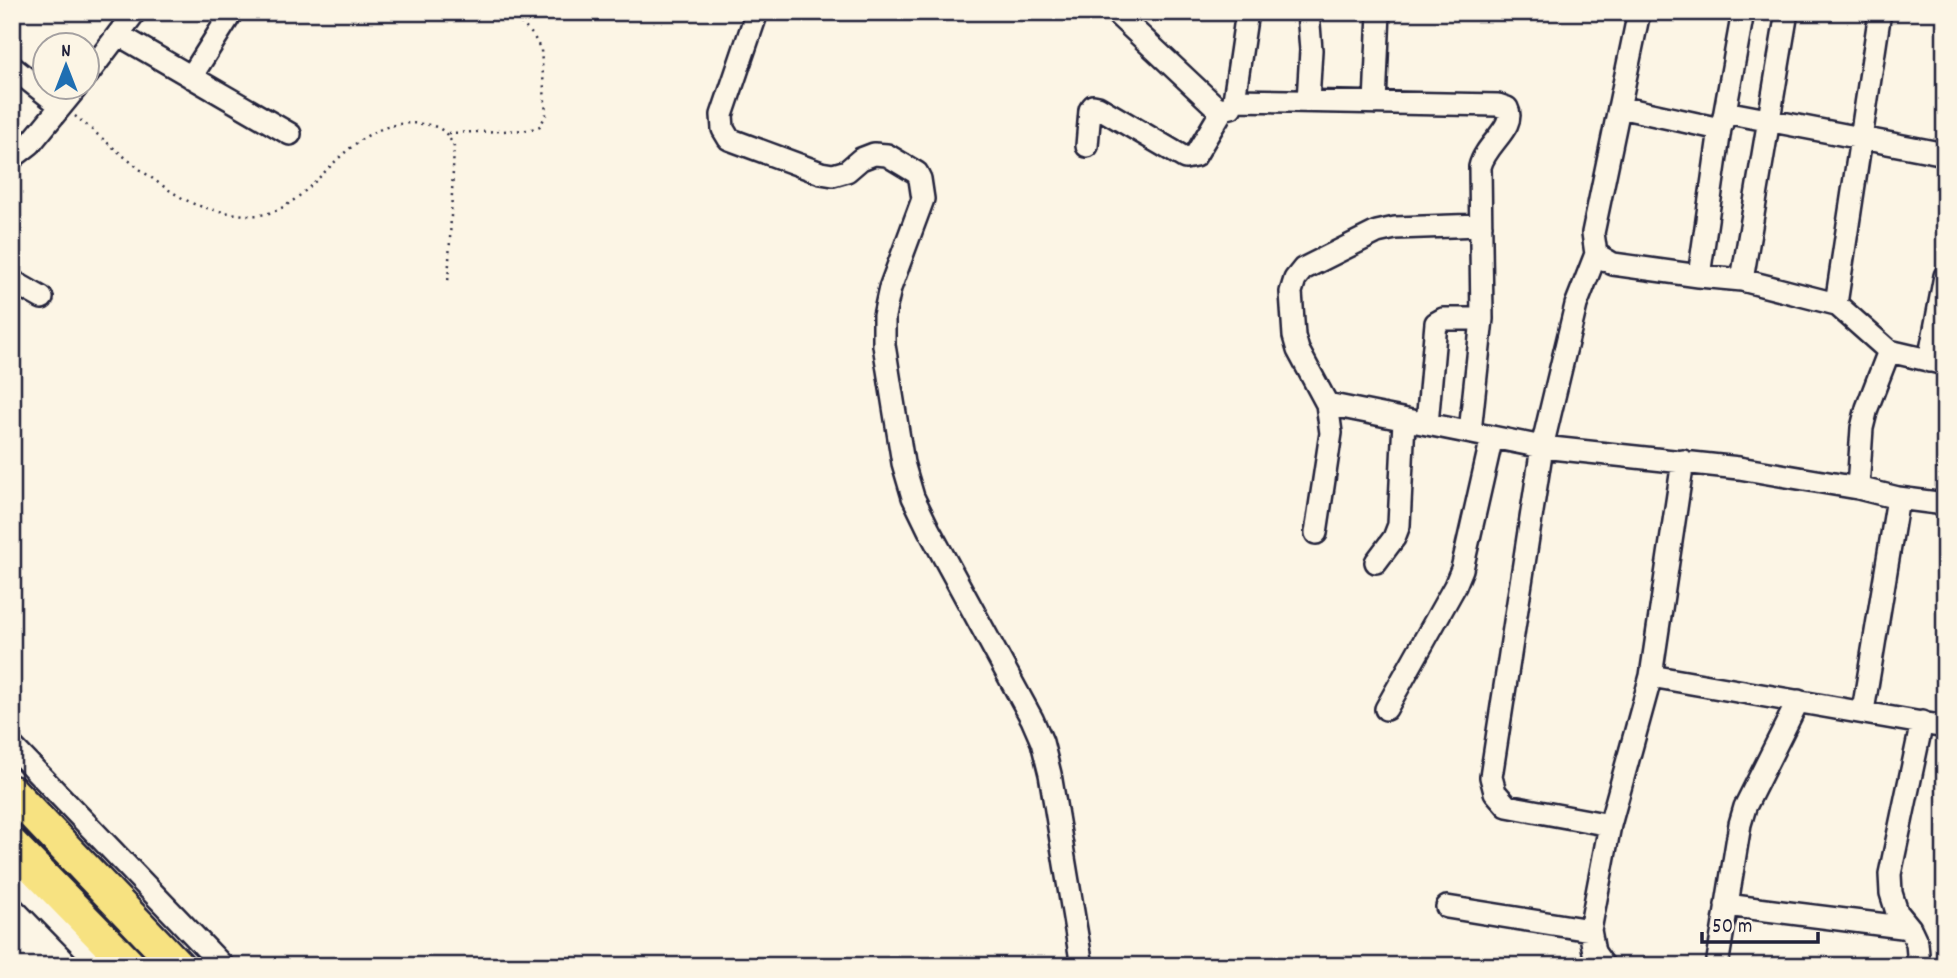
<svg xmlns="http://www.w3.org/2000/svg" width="1957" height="978" font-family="Dekko,sans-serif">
  <rect width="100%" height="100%" fill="#fcf5e5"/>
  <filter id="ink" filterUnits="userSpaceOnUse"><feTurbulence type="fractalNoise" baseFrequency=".0143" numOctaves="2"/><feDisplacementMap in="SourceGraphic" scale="14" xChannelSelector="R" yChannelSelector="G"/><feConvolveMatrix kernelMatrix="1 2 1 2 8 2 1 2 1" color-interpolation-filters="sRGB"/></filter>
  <g filter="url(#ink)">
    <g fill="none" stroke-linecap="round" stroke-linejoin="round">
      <g stroke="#22223b" stroke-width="26">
        <path id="minor" d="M757,12L722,115L723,129L729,139L821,173L833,175L847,171L861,159L874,154L887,155L917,173L920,179L923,199L890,288L884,316V345L903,463L913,497L929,530L1032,719L1042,742L1050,774L1082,966
          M1115,12L1215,106L1223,109L1231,107L1234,100L1247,12
          M1308,12L1311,50L1308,101
          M1639,12L1593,233L1596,254L1613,264L1699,276L1720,129L1724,117L1730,113L1945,154
          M119,35L290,134
          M12,67L61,106
          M88,74L135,12
          M191,77L232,12
          M1234,100L1498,105L1507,108C1517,127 1485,144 1480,167L1482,319L1470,432
          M1375,103L1379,12
          M1619,107L1720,129
          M1724,117L1743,12
          M1087,146L1090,110L1093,106L1098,107L1185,158L1195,156L1223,109
          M12,158L30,144L76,88
          M1596,254L1576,305L1542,447L1491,777L1495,792L1507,806L1610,825
          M1699,276L1742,280L1836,304L1889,351L1945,364
          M1742,280L1787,12
          M12,281L42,298
          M1836,304L1880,12
          M1929,361L1945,276
          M1327,404L1542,447L1739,468L1858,488L1898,498L1945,504
          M1427,424L1436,323L1443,319H1482
          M1858,488L1862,428L1867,408L1889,351
          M1316,533L1331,433L1327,404L1298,350L1294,336L1291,292L1295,279L1303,269L1377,232L1395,228L1481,225
          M1376,562L1394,538L1399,525L1404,420
          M1651,676L1945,727
          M1386,709L1455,586L1462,569L1492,437
          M1863,711L1898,498
          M12,746L223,966
          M12,874L102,966
          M1726,905L1910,928
          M1447,907L1590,930
          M1604,966L1594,952L1590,930L1610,825L1651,676L1683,461
          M1717,966L1740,824L1745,807L1798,701
          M1919,966L1917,943L1910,928L1897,912L1891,893L1890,874L1922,722"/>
      </g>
      <g stroke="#22223b" stroke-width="37">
        <path id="highway" d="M12,792L178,966
          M12,845L130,966"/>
      </g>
      <path stroke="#22223b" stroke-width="2.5" stroke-dasharray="2 5" stroke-linecap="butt" d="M75,116C109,143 153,184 190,202C203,209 232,214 247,215C314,222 339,113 423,124C441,126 447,132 454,147L448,285
        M448,133L529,130L540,126L546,115L541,50L533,35L510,12"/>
      <use href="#minor" stroke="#fcf5e5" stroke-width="21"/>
      <use href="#highway" stroke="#f7e281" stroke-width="32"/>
    </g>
  </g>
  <rect width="1957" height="978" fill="none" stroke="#fcf5e5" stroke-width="42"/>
  <rect x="21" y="21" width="1915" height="936" fill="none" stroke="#22223b" stroke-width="2.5" filter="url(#ink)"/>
  <g transform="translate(66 66)"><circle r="33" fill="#fcf5e5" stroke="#a5a1a1" stroke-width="2"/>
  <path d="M0-5L12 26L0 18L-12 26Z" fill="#1f6fb2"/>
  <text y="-10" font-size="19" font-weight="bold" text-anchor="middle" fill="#22223b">N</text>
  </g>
  <path d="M1702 932v10h116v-10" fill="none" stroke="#22223b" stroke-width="3.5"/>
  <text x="1712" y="932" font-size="21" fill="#22223b" stroke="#fcf5e5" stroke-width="5" paint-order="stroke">50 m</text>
</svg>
